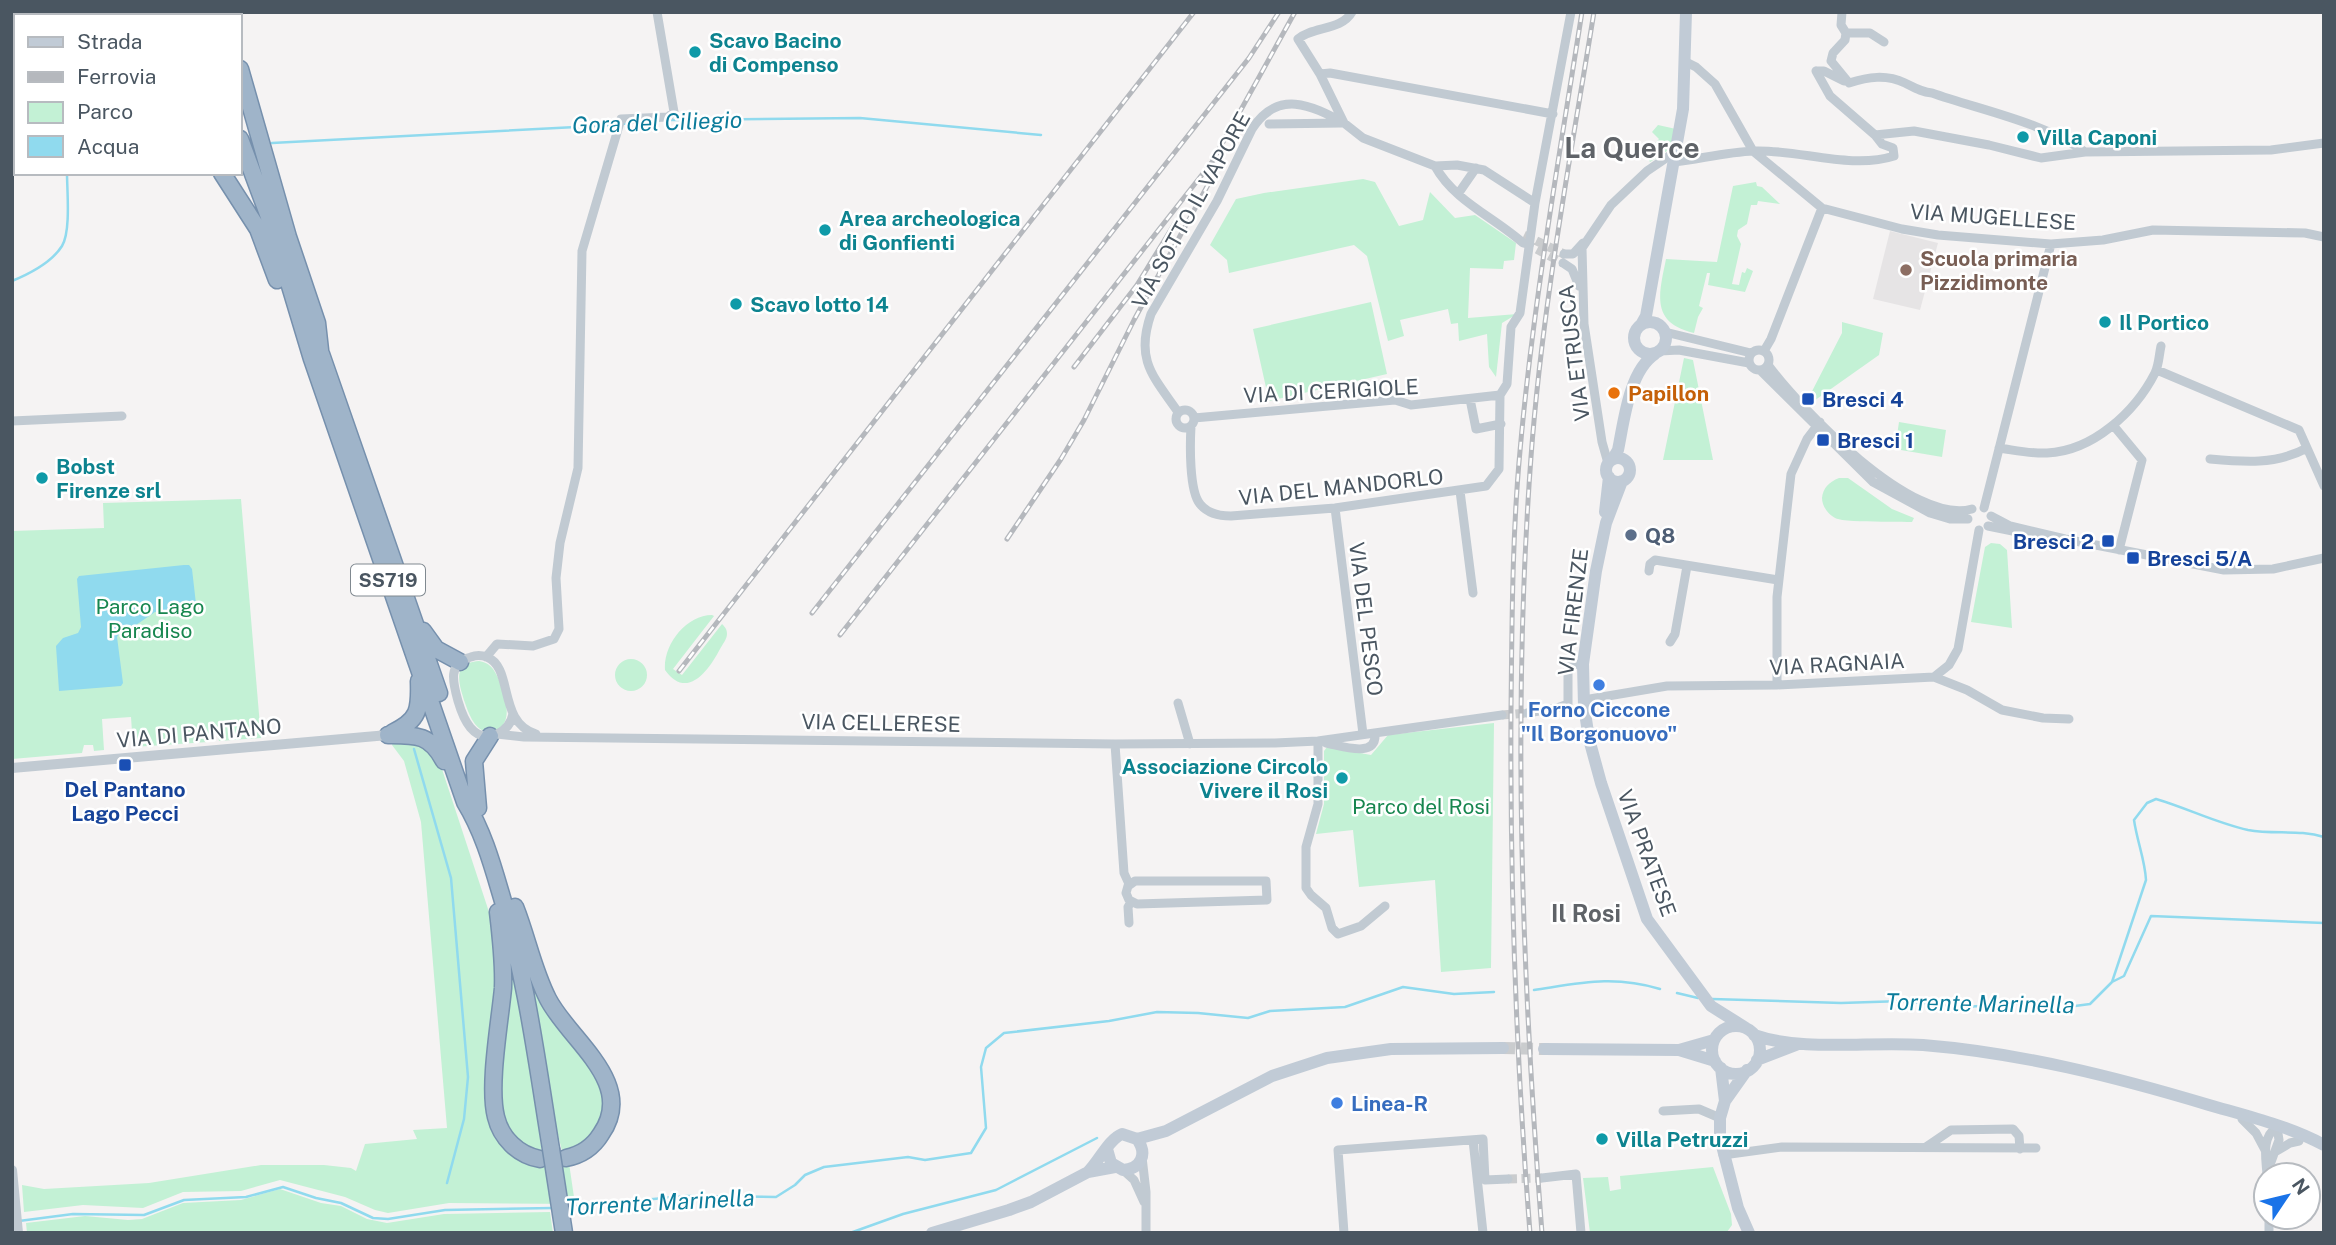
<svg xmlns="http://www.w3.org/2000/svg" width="2336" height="1245" font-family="'Public Sans',sans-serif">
  <rect width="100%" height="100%" fill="#f5f3f3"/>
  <path fill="#e6e4e5" d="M1890,231L1938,243L1920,310L1873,299Z"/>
  <path fill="#c3f1d5" d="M1658,125L1676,129L1670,149L1650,162L1645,154L1659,139L1652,132Z
    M1363,179L1375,182L1399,226L1423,220L1430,192L1455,218L1475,215L1516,243L1514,260L1504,261L1503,269L1470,268L1468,318L1517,314L1502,323L1496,377L1489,367L1487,334L1459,341L1458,323L1451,324L1448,309L1400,320L1404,336L1388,341L1367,256L1354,245L1229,273L1227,260L1210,245L1236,199L1264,193Z
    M1756,182L1757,186L1762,187L1780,204L1758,201L1757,205H1751L1747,224L1738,230L1737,236L1741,244L1732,284L1739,285L1742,272L1745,273L1747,268L1753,271L1745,292L1708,285L1710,273H1707L1699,306L1703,308L1698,317L1694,333C1650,323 1659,294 1666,259L1717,262L1733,186Z
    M1371,302L1387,374L1269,401L1253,329Z
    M1842,322L1883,333L1879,355L1811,403L1808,399L1842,333Z
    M1684,358L1693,360L1713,460H1663Z
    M1899,422L1946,430L1942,457L1895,449Z
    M1839,478H1848L1892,509L1914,518L1912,522C1895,521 1853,523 1838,519C1830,517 1822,507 1822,498C1823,488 1829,482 1839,478Z
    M241,499L261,738L219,741L218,735H210L208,742L133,747L131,717L102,719L104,750L94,751L93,745H84L82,753L12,759V531L104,528L103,503Z
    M1991,543L2000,544L2007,550L2012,628L1971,622L1985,547Z
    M712,615L714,616L673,669L682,675L722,624C725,627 727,629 727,634C727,639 722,645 720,649C709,670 687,701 665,670C663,645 686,615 712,615Z
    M615 675a16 16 0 1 1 32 0a16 16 0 1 1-32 0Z
    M479,661C485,662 489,664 493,669C502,682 516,720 498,729C478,739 470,717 465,703C459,684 451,663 479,661Z
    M1494,723L1491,968L1441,972L1435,880L1359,887L1353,830L1316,834L1324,804V751L1327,747L1371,755L1388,735Z
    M413,739L438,757L490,915L498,946L489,1103L534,1163L546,1165L569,1163L575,1204L449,1203L388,1213L375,1210L345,1197L280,1180L241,1191L183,1192L143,1208L83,1205L24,1212L22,1185L44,1189L149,1183L261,1165H324L351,1168L356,1171L365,1144L417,1139L413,1130L447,1128L421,822L404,761L392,745L393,742Z
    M519,928L535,979L593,1065L607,1100L592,1140L563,1155L550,1102Z
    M506,937L514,969L535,1090L542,1156L514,1140L499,1109Z
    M1713,1167L1731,1214L1732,1225L1727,1232L1590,1233L1583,1178L1608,1177L1610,1191L1621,1189L1620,1176Z
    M280,1189L321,1203L341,1206L367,1219L387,1223L444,1214L550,1212L553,1233H27L26,1223L85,1216L128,1220L142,1219L183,1203L241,1200Z"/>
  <path fill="#90daee" d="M184,565H189L192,569L196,604L194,607L155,612L136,625L123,627L117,637L123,683L121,686L59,691L56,646L63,638L78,633L81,627L77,579L79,576Z"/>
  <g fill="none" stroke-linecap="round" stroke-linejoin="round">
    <path stroke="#90daee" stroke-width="2.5" d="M671,120L860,118L1041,135
      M622,124L640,122
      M272,143L615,125
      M12,281C29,274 52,262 62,246C71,231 67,191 67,173
      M414,749L451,878L468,1077L464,1119L447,1183
      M2112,982L2124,976L2151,916L2324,923
      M1534,990C1581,983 1613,975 1660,989
      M1677,993L1698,998
      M1712,999L1841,1003L1903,1001L1965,1007L2050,1001L2075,1006L2090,1004L2112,982L2146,880C2145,860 2137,841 2134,820L2147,803L2156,799C2187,808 2216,823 2248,830C2274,835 2299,829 2324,837
      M567,1207L686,1196L776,1197L795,1185L805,1175L824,1167L908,1157L925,1160L971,1153L986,1128L981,1067L986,1048L1004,1033L1109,1021L1157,1012L1198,1013L1248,1018L1270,1011L1345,1007L1403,987L1454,994L1494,992
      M19,1221L73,1214L144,1215L184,1200L246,1197L283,1187L316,1198L341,1203L373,1218L388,1219L445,1210L553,1208
      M850,1233L903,1214L996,1190L1097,1138"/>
    <path stroke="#caccce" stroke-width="9" stroke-dasharray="9 4.5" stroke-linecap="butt" d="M1524,235L1564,254
      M1525,243L1563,263
      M1502,715L1527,713
      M1508,1179L1542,1178"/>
    <path stroke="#caccce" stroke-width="12" stroke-dasharray="12 6" stroke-linecap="butt" d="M1503,1048L1544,1049"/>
    <g stroke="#7690ad" stroke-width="19">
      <path id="trunk" d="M70,12L77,16
        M171,12L173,16
        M224,12L225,16
        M240,69L288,237L317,323L320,350
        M240,139L272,225
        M222,173L258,229L277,280
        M269,216L312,359L465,802C482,830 491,860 500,891C526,975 537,1063 551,1149
        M321,354L439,693
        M423,631L436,649L460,662
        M392,733C419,720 420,710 419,681
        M388,735C416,735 430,734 444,761
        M478,808L474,761L490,736
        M515,907C527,937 533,970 548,999C569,1040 637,1083 601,1134C593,1147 581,1155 566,1158
        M498,912C501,937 504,963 503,988C500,1021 488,1086 496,1117C501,1138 518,1155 540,1159"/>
    </g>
    <path stroke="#c1cad2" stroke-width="9" d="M1352,12C1341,31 1313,26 1298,39L1320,74L1344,123L1363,138L1435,166L1457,165L1484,170L1535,203
      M1842,12L1841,25L1846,33L1845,40L1833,53L1831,61L1849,83
      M1846,33H1870L1884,42
      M1686,62L1696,67L1715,84L1753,151L1822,208L1902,229L1938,235L2051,244L2103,240L2153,230L2305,233L2324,237
      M1816,71H1824L1844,81
      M1320,74L1330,73L1553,114
      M1849,83C1868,77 1886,74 1905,83C1915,88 1921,92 1932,93C1980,110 2043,122 2085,152
      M1269,124L1342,123
      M1875,135L1914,131L1989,145L2041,158L2085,152L2271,150L2324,143
      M1674,162C1700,159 1727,152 1754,151C1798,149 1851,170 1894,156L1893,148L1882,144L1875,135L1830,96L1816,71
      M1435,166C1454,201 1494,217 1523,243
      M1458,194L1476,168
      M1564,254H1573L1583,243
      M1563,263L1572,269L1579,286
      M1665,332L1751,353
      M1749 360a10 10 0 1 1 20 0a10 10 0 1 1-20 0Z
      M1660,351L1679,350L1749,363
      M1764,351L1771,339L1822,208
      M1768,365C1801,409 1912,526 1972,509
      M1760,370L1873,482L1930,513L1950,519H1968
      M2157,370L2299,430L2324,486
      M1470,399L1476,429L1501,424
      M1176 419a9 9 0 1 1 18 0a9 9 0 1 1-18 0Z
      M1178,412C1153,376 1135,360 1151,314L1217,201L1252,129C1278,89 1311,105 1344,123
      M1194,418L1395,400L1411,405L1500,395
      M12,421L122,416
      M2113,425L2142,460L2119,550
      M1191,426C1190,444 1189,491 1200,504C1208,514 1219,516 1231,516L1335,508L1486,486L1499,469L1500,395L1507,384L1511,327L1520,313L1535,203L1571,12
      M1999,448C2014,450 2031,454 2047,453C2093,451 2135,412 2155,373C2159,365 2159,355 2161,346
      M2210,459C2243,462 2276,465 2307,448
      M1608,463L1602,442L1584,324L1582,248L1611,205L1647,171L1675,152
      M1460,491L1473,593
      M1335,508L1363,734
      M1984,508L2051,244
      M1991,516L2010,526L2065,539L2224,570L2273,569L2324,558
      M1988,526L2056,540
      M1649,571L1650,564L1655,560L1778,580
      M1670,642L1675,634L1687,566
      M486,657L497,644L533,646L554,639L559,629L556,578L560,543L578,468L582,251L621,119L668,117L674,112L657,12
      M1934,677L1967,690L2002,710L2043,718L2069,719
      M1777,685V597L1791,474L1807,439L1820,422
      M1584,700L1667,686L1777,685L1934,677L1949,665L1958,649L1979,530
      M1178,703L1190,744
      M1527,713L1557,708L1568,704V665L1583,664
      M513,714C511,724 506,730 497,734C473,744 463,718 458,701C453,683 447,663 471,657C476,655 481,655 487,657C514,668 497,722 536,734
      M497,734L524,737L1115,744L1275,743L1318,741L1502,715
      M1318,741V804L1306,847V888L1311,895L1326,908L1332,928L1338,934L1361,926L1385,906
      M1326,743C1342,746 1377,759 1375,733
      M1115,744L1124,873L1129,884
      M1135,881H1266L1267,900L1137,904L1129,900L1126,893L1128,886Z
      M1129,923L1128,907L1131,902
      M1663,1111L1699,1109L1720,1118
      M2242,1119L2256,1133L2265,1150
      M1473,1140L1483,1233
      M1926,1147L1951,1130L2013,1129L2019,1136L2020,1149
      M2275,1152L2290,1143L2299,1141
      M1723,1155L1782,1147L2036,1148
      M1142,1157L1146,1192V1233
      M1123,1170L1134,1180L1144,1202
      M2267,1173L2279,1140L2277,1127C2261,1137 2266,1158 2267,1175
      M1542,1178L1576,1174L1581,1233
      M2269,1217V1233
      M1344,1233L1338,1150L1483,1139L1485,1180L1508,1179"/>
    <path stroke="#c1cad2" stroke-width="10" d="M12,768L388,735
      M12,1170L18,1233"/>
    <path stroke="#c1cbd6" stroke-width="12" d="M1634 338a16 16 0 1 1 32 0a16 16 0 1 1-32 0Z
      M1641,325L1646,316L1683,109L1686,12
      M1606 470a12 12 0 1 1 24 0a12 12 0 1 1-24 0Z
      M1612,460L1618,450C1624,421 1629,371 1655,354
      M1622,481L1606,523L1596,571L1583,664L1584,706L1589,739L1601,783L1647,919L1711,1006L1746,1028
      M1605,512L1609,477
      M1712 1050a24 24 0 1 1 48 0a24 24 0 1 1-48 0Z
      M1754,1035C1802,1052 1871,1041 1923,1045C2021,1053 2116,1077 2209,1105C2247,1116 2289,1126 2324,1145
      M1544,1049L1679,1050L1714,1040
      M1679,1050L1715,1061
      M1757,1060L1796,1045
      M1721,1068L1725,1101L1720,1118V1138L1738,1208L1749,1233
      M1725,1101L1747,1070
      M1137,1139L1166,1131L1272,1076L1327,1058L1391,1049L1503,1048
      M1088,1172C1099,1161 1109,1139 1122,1134L1137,1139C1148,1154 1141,1169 1123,1170L1111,1163L1107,1149
      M932,1233L1009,1210L1031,1202L1088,1172L1115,1167"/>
    <use href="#trunk" stroke="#9fb4c9" stroke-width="16"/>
    <g stroke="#b5b8bd" stroke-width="5">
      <path id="rail" d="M1074,367L1137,285L1175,223
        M1007,539L1061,459L1084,420L1134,320L1215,172
        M812,613L1249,58L1279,12
        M840,635L1212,162L1295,12
        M679,671L1194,12
        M1530,1233C1516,1058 1510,885 1511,710C1512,624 1512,537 1520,451C1533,304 1559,158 1582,12
        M1542,1233C1522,977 1512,713 1531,457C1542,308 1570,160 1594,12"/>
    </g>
    <use href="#rail" stroke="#fff" stroke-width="2.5" stroke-dasharray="8" stroke-linecap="butt"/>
    <g stroke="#7690ad" stroke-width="19" stroke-linecap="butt">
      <path id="trunk-bridge" d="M551,1149L564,1233"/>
    </g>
    <use href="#trunk-bridge" stroke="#9fb4c9" stroke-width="16"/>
  </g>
  <g fill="#0f9aa8" stroke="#fff" stroke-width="2.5">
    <circle cx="695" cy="52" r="7"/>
    <circle cx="2023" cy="137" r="7"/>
    <circle cx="825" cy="230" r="7"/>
    <circle cx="736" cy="304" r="7"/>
    <circle cx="2105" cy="322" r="7"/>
    <circle cx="42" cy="478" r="7"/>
    <circle cx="1342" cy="778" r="7"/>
    <circle cx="1602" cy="1139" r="7"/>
  </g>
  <circle fill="#8d6e63" stroke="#fff" stroke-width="2.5" cx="1906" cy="270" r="7"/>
  <circle fill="#e8710a" stroke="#fff" stroke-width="2.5" cx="1614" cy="393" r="7"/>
  <g fill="#1a4fb4" stroke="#fff" stroke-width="2.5">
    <rect x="1801" y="392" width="14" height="14" rx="3.5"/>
    <rect x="1816" y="433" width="14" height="14" rx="3.5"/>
    <rect x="2101" y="534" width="14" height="14" rx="3.5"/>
    <rect x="2126" y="551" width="14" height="14" rx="3.5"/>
    <rect x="118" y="758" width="14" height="14" rx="3.5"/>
  </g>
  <circle fill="#5c6f8a" stroke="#fff" stroke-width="2.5" cx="1631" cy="535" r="7"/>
  <g fill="#3f7fe0" stroke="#fff" stroke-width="2.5">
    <circle cx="1599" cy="685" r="7"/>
    <circle cx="1337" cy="1103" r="7"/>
  </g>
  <g text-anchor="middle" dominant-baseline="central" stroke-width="5" stroke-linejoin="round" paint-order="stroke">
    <rect fill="#fff" stroke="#808990" stroke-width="2" x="351" y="564.5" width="74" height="31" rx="5"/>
    <g font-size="19" font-weight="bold" fill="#4a5661">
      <text x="388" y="580">SS719</text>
    </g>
    <g font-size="21" font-weight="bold" fill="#0d838f" stroke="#fff" text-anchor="start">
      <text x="709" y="40">Scavo Bacino<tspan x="709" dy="24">di Compenso</tspan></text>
      <text x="2037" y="137">Villa Caponi</text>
      <text x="839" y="218">Area archeologica<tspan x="839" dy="24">di Gonfienti</tspan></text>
      <text x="750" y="304">Scavo lotto 14</text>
      <text x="2119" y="322">Il Portico</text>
      <text x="56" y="466">Bobst<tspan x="56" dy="24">Firenze srl</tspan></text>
      <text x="1328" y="766" text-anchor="end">Associazione Circolo<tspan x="1328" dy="24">Vivere il Rosi</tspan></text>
      <text x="1616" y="1139">Villa Petruzzi</text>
    </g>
    <g font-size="21" fill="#4a5661" stroke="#fff">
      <text transform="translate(1191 210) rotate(-61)">VIA SOTTO IL VAPORE</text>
      <text transform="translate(1993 217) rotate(4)">VIA MUGELLESE</text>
      <text transform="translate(1574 353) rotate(-97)">VIA ETRUSCA</text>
      <text transform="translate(1331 391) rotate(-3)">VIA DI CERIGIOLE</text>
      <text transform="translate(1341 487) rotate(-6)">VIA DEL MANDORLO</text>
      <text transform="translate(1573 612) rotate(-83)">VIA FIRENZE</text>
      <text transform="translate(1366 619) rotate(83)">VIA DEL PESCO</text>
      <text transform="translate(1837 664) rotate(-3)">VIA RAGNAIA</text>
      <text transform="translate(881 723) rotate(1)">VIA CELLERESE</text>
      <text transform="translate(199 733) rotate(-5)">VIA DI PANTANO</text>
      <text transform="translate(1647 853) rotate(70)">VIA PRATESE</text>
    </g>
    <g font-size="21" font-weight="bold" fill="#785e54" stroke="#fff" text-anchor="start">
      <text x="1920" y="258">Scuola primaria<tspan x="1920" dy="24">Pizzidimonte</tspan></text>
    </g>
    <g font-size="21" font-weight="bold" fill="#c56008" stroke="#fff" text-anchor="start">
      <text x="1628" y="393">Papillon</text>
    </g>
    <g font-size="21" font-weight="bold" fill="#164399" stroke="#fff" text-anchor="start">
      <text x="1822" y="399">Bresci 4</text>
      <text x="1837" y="440">Bresci 1</text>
      <text x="2094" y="541" text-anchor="end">Bresci 2</text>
      <text x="2147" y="558">Bresci 5/A</text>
      <text x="125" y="789" text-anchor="middle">Del Pantano<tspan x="125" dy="24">Lago Pecci</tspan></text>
    </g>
    <g font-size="21" font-weight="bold" fill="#4e5e75" stroke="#fff" text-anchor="start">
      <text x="1645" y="535">Q8</text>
    </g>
    <g font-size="21" fill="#17864f" stroke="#fff">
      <text x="150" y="606">Parco Lago<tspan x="150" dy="24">Paradiso</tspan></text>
      <text x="1421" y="806">Parco del Rosi</text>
    </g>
    <g font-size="21" font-weight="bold" fill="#366cbe" stroke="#fff">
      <text x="1599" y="709">Forno Ciccone<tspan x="1599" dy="24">"Il Borgonuovo"</tspan></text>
      <text x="1351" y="1103" text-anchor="start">Linea-R</text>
    </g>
    <g font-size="23" font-style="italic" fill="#0c7c9b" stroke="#fff">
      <text transform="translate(657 122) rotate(-2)">Gora del Ciliegio</text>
      <text transform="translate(1980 1003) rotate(1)">Torrente Marinella</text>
      <text transform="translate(660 1202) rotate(-3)">Torrente Marinella</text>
    </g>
    <g font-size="24" font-weight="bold" fill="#5f6368" stroke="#fff">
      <text x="1586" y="913">Il Rosi</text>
    </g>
    <g font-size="28" font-weight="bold" fill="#5f6368" stroke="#fff">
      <text x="1632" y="147">La Querce</text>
    </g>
  </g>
  <rect width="2336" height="1245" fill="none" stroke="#4a5661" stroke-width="28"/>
  <rect x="14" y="14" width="228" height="161" fill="#ffffff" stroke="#b7bbc0" stroke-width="2"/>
  <rect x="28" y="37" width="35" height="10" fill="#c1cbd6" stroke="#b7bbc0" stroke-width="2"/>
  <text x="77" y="49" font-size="21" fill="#4a5661">Strada</text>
  <rect x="28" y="72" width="35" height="10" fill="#b5b8bd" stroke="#b7bbc0" stroke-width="2"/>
  <text x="77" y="84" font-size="21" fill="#4a5661">Ferrovia</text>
  <rect x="28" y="102" width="35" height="21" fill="#c3f1d5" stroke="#b7bbc0" stroke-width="2"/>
  <text x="77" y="119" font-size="21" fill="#4a5661">Parco</text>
  <rect x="28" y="136" width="35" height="21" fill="#90daee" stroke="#b7bbc0" stroke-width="2"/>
  <text x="77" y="154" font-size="21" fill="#4a5661">Acqua</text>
  <g transform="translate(2287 1196) rotate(55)"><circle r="33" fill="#ffffff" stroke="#b7bbc0" stroke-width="2"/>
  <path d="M0-5L12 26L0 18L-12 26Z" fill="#1a73e8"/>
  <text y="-10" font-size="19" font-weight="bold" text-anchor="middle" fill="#4a5661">N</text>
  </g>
</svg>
